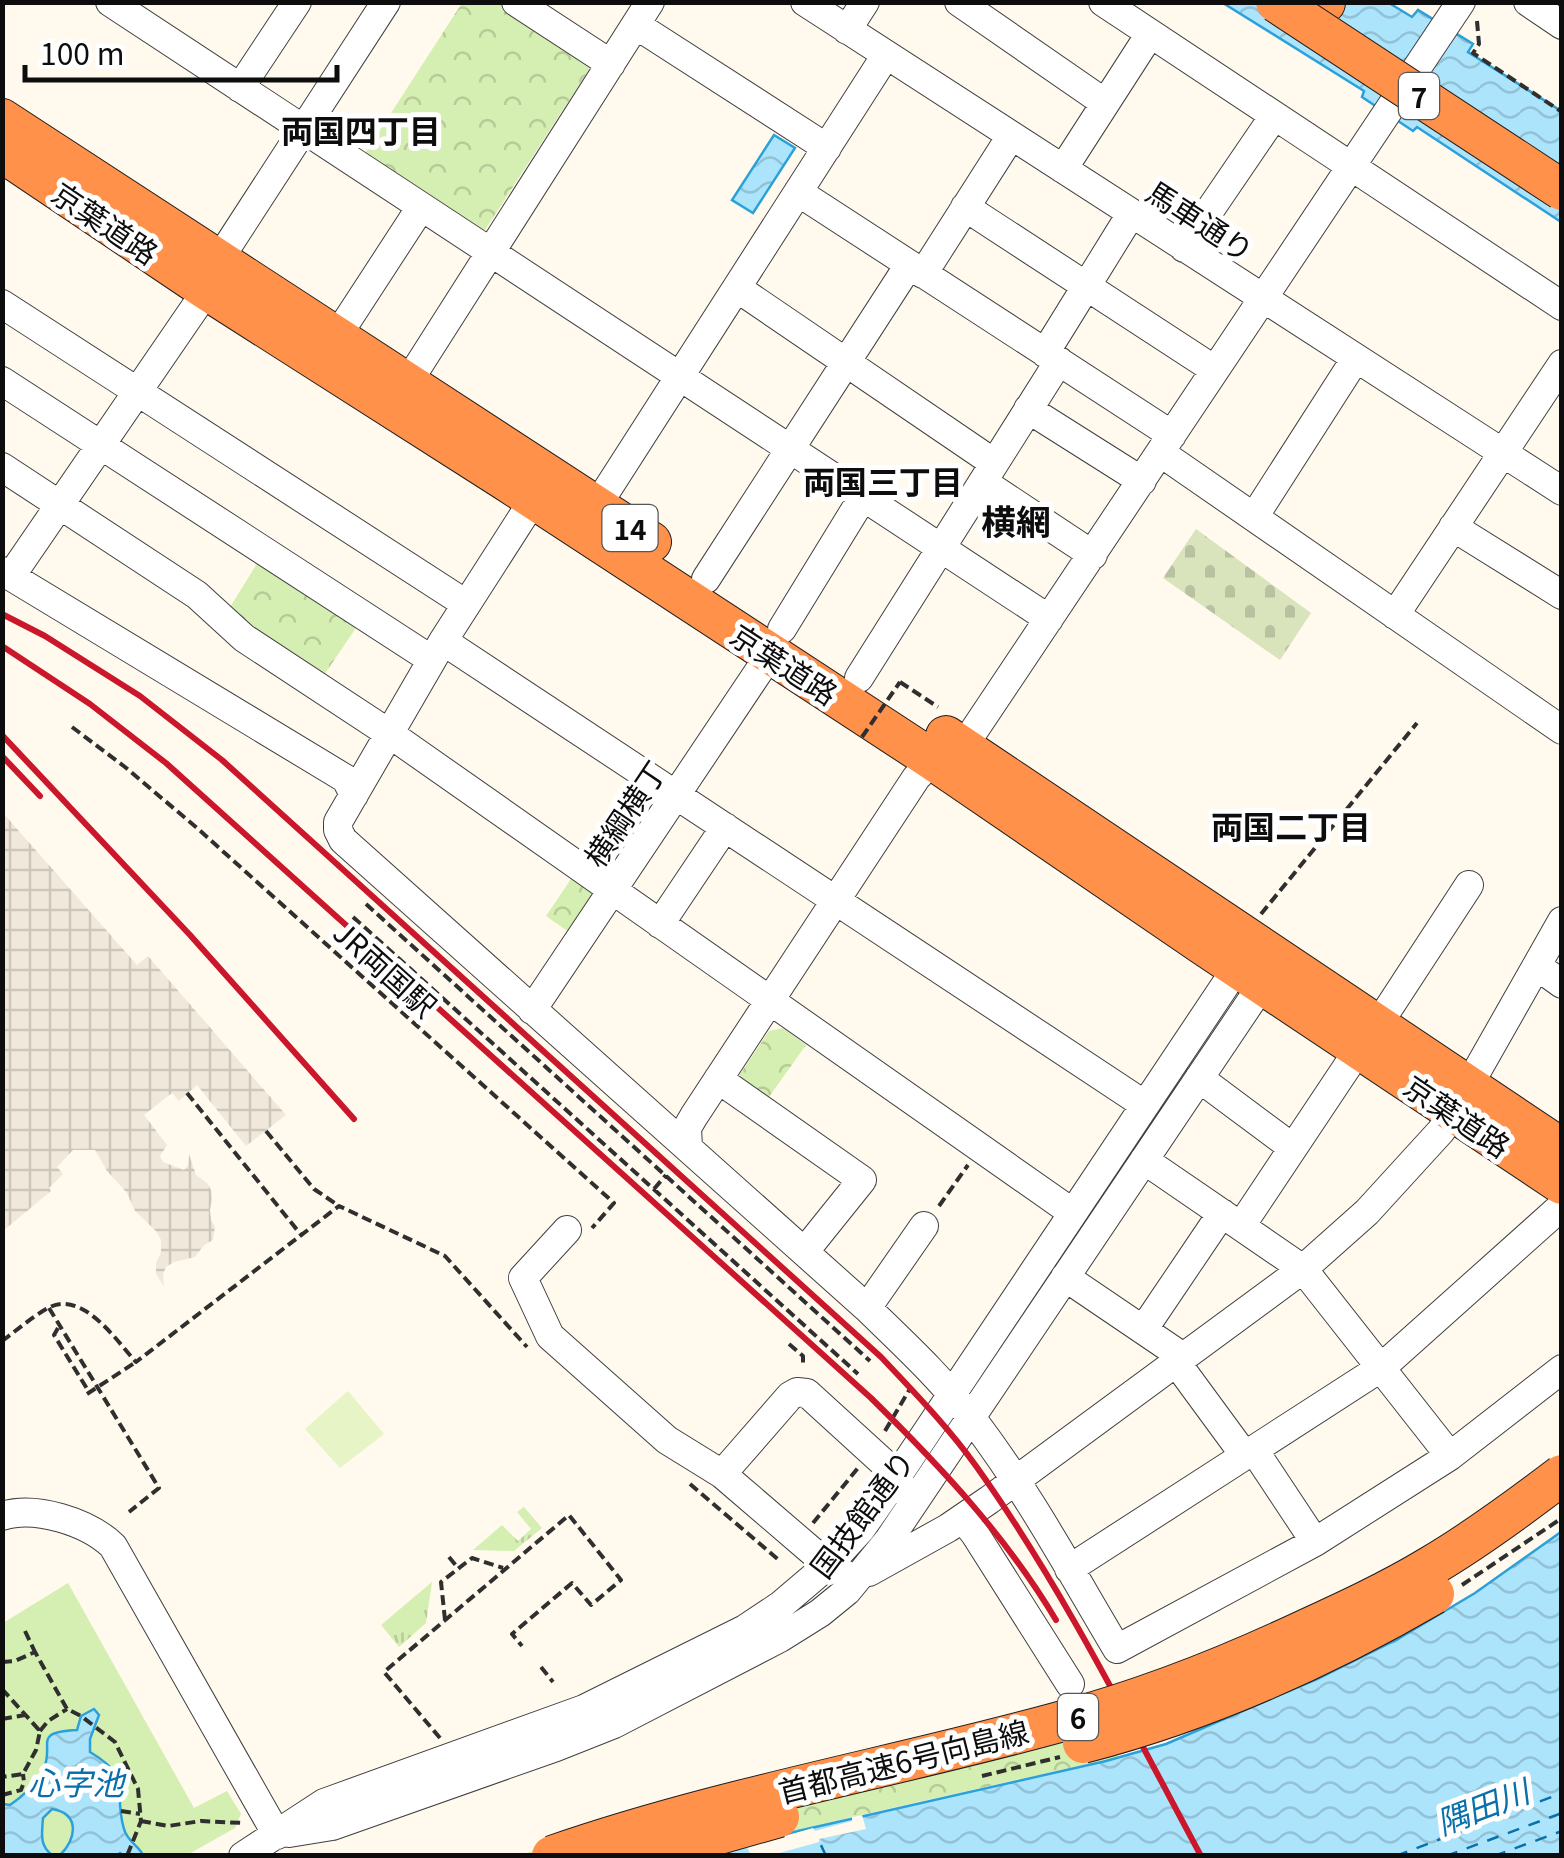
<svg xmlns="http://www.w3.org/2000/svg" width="1564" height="1858" font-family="Georgia,'Noto Sans JP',serif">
  <defs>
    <pattern id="grass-tufts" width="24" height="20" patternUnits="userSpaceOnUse" patternTransform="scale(2.5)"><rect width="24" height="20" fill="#d5eeb2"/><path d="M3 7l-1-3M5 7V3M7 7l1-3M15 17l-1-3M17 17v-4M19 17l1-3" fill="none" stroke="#b6cb98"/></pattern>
    <pattern id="cemetery-stones" width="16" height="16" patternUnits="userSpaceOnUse" patternTransform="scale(2.5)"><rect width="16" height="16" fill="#d9e3bc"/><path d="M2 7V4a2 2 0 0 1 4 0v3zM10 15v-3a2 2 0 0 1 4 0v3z" fill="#b9c2a0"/></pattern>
    <pattern id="park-crowns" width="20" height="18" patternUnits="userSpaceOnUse" patternTransform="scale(2.5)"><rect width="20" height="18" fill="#d5eeb2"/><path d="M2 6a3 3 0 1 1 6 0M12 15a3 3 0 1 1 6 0" fill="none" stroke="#b6cb98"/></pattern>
    <pattern id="plaza-grid" width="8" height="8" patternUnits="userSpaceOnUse" patternTransform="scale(2.5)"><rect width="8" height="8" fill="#f0e9db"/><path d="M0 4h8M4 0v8" fill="none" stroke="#cdc7bb"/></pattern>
    <pattern id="water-waves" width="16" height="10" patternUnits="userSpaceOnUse" patternTransform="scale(2.5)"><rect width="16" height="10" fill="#ace4fc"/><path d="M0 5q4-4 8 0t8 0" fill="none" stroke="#93c2d7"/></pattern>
  </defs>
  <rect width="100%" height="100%" fill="#fffaed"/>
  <path fill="url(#grass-tufts)" d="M524,1507L542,1528L514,1551L473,1550L502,1525L518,1541L531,1529L517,1512Z
    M432,1582L426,1623L399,1647L381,1625Z"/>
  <path fill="url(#cemetery-stones)" d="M1196,529L1311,613L1280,660L1163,578Z"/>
  <path fill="url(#park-crowns)" d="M462,3H498L594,62L485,230L479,229L364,155Z
    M263,554L362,619L322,678L227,612Z
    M573,876L603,896L576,937L546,916Z
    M783,1028L806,1045L764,1104L734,1083L769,1031Z
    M1091,1699L1118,1757L852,1817L706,1855L518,1856L653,1810Z"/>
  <path fill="#d5eeb2" d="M68,1583L194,1808L227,1791L241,1814L235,1828L187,1855L3,1856V1623Z"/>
  <path fill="#e7f4c5" d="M348,1391L384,1434L340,1468L305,1429Z"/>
  <path fill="url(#plaza-grid)" d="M3,813L137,965L148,956L286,1115L246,1146L197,1085L179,1101L172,1093L144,1115L167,1145L160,1156L163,1162L184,1170L188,1165L189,1154L196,1175L207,1183L211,1190L212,1199L210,1210L211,1220L215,1227L213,1240L204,1245L195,1257L174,1262L166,1267L163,1274L164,1287L156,1274V1263L161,1252V1240L156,1231L135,1211L127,1193L107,1171L95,1150H73L57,1167L63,1174L49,1188L51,1191L3,1231Z"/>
  <path fill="url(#water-waves)" stroke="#2ba1db" stroke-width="2.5" d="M1223,3H1389L1412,17L1418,10L1473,44L1468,52L1561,111V222L1417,127L1413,131L1362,97L1364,91Z
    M774,135L795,148L753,213L732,200Z
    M1561,1532V1855L706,1856L798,1831L1106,1761L1166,1744L1317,1679L1398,1639L1475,1593Z
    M94,1709L99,1715L90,1739V1752C135,1779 112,1789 124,1829C127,1841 138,1845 143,1855H123L120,1853L116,1856L60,1855C76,1840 81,1814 52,1809L43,1818C42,1833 39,1845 52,1855H3V1804L10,1805C23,1796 36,1784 43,1770C56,1745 30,1732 77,1730L81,1716Z"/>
  <path fill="#fffaed" d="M862,1815L866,1829L819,1839V1842L772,1855H751L747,1847L813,1828L815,1831L852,1821V1817Z"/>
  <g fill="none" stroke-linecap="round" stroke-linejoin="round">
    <path stroke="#0a70ab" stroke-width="2.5" stroke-dasharray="12 10" stroke-linecap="butt" d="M826,1856L820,1843L826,1856
      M1396,1856L1562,1793
      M1446,1856L1562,1813
      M1494,1856L1562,1831"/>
    <g stroke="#404040" stroke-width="30">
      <path id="minor" d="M110,2L1049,619
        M516,2L611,64
        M805,2L1562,491
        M959,2L1105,103
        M1103,2L1562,306
        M1528,2L1562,25
        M636,25L827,148
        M847,30L865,2
        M240,88L297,2
        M1063,169L1150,34
        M798,192L1172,435
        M965,207L1215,370
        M1184,248L1274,116
        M218,261L386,2
        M923,274L1011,136
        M737,288L994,463
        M2,304L466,604
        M337,336L421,207
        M1045,353L1131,214
        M2,381L432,660
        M408,382L650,2
        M1028,409L1142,481
        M1161,453L1562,730
        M2,467L197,595L244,638L390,734L1073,1213
        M983,482L1093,555
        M543,485L443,641L338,822V830L343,840L867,1308C904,1344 942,1379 973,1420C1028,1492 1071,1572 1117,1649L1315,1542L1450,1456L1562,1369
        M1254,517L1356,358
        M587,521L886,55
        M1453,527L1562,595
        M2,571L346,779L354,795
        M11,576L207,290
        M706,579L909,265
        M1395,615L1562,364
        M782,629L863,497
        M443,641L1145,1105
        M859,678L1059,361
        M963,747L1461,2
        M660,924L725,827
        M1537,966L1562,984
        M532,1010L771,653
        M1377,1026L1469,885
        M1199,1078L1293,1148
        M718,1079L862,1180L805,1251
        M688,1147L687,1128L694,1116L916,778L933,760
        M1144,1160L1303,1269L1450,1456
        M1241,1226L1359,1049
        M567,1230L523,1278L550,1336L667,1440L722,1474
        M1065,1277L1183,1357
        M867,1308L924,1226
        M1143,1330L1222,1213
        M1176,1362L1245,1456
        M1254,1450L1315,1542
        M2,1516C35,1505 88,1522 113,1546L277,1835
        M963,1519L975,1534L1070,1684
        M1069,1569L1382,1367L1562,1206
        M869,1572L948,1528L989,1500L1303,1269L1367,1212L1441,1131L1453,1113L1562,921
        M843,1573L828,1565L722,1474L790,1396L797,1392L807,1393L898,1476L902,1491
        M289,1833L332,1826L556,1747L614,1724L780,1638L820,1613L847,1591L888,1541L1270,973
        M243,1856L324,1803L584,1709L745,1629L781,1605L828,1565L861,1529L882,1499L1246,954"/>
    </g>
    <g stroke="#1e1e1e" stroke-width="42">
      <path id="highway" d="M1324,2L1325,3
        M2,119L651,542
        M2,152L207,290L505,480L933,760L1202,944L1562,1184
        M946,736L1562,1149"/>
    </g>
    <path stroke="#2f2f2f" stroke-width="4" stroke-dasharray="10 5" stroke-linecap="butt" d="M1477,21L1479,44L1473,53L1562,112
      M900,682L938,707
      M72,727L125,767L197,828L614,1203L592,1228
      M366,904L870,1361
      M1261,914L1417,723
      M353,917L858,1374
      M187,1093L302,1236
      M266,1131L314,1189L339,1206
      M654,1189L666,1175
      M939,1206L968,1165
      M49,1308L159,1488L129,1512
      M58,1328L54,1335L89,1392
      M2,1341C17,1330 32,1317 48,1308C82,1289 116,1340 136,1362L339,1206L445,1256L527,1347
      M789,1344L803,1356V1367
      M87,1394L136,1362
      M885,1431L911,1387
      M690,1484L781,1562
      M813,1523L858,1468
      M449,1557L458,1568
      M1462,1585L1562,1518
      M445,1620L441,1582L472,1558L503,1568
      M25,1631L35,1652
      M2,1662L15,1661L35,1652L67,1709L81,1716L115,1742L138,1789L141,1821L127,1856
      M541,1667L553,1682
      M2,1689L40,1731L36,1750L23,1774L2,1777
      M2,1719L25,1715
      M40,1731L48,1721L67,1709
      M440,1738L384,1672L569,1515L621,1580L591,1605L572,1583L512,1634L522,1646
      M982,1776L1060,1757
      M2,1795L21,1790L24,1782L23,1774
      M121,1811L140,1814
      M141,1821L168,1826L201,1821L243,1823"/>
    <use href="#minor" stroke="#fff" stroke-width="28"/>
    <use href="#highway" stroke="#ff914b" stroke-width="40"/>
    <path stroke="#cb172c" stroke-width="6" d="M2,614L45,636L140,696L222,760L881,1357C914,1392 948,1427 976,1466C1063,1588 1130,1724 1201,1856
      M2,646L90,704L166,763L871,1398C941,1467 1006,1536 1056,1620
      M2,735L190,935L354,1119
      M2,756L40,796"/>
    <g stroke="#1e1e1e" stroke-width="42" stroke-linecap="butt">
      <path id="highway-bridge" d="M1276,2L1562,190
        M1083,1743C1206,1711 1324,1658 1434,1594
        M552,1856C719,1798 893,1768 1063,1721C1144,1699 1221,1669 1296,1634C1342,1613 1388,1592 1431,1566C1477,1539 1520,1507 1562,1475
        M642,1856L779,1817"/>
    </g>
    <path stroke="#2f2f2f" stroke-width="4" stroke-dasharray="10 5" stroke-linecap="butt" d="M862,737L900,682"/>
    <use href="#highway-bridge" stroke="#ff914b" stroke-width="40"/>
  </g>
  <g text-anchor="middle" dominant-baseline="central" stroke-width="10" stroke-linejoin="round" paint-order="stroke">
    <g fill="#fff" stroke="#565656" stroke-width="2.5">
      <rect x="1399" y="73" width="40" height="46" rx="8"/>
      <rect x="602.5" y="505" width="55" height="46" rx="8"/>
      <rect x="1058" y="1694" width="40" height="46" rx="8"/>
    </g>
    <g font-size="28" font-weight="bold" fill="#0d0d0d">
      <text x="1419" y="96">7</text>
      <text x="630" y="528">14</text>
      <text x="1078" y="1717">6</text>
    </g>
    <g font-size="30" fill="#0d0d0d" stroke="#fff">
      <text transform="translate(1201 220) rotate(33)">馬車通り</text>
      <text transform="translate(106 222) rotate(34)">京葉道路</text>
      <text transform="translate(785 663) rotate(33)">京葉道路</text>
      <text transform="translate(624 813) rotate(-56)">横綱横丁</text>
      <text transform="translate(386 968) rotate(42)">JR両国駅</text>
      <text transform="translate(1458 1115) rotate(34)">京葉道路</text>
      <text transform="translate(861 1513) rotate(-53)">国技館通り</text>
      <text transform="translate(903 1760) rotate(-14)">首都高速6号向島線</text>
    </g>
    <g font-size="32" font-weight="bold" fill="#0d0d0d" stroke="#fff">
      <text x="361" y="129">両国四丁目</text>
      <text x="883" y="480">両国三丁目</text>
      <text x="1291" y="825">両国二丁目</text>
    </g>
    <g font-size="32" font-style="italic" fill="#0a70ab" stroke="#fff">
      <text x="76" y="1781">心字池</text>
      <text transform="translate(1482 1805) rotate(-21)">隅田川</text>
    </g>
    <g font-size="35" font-weight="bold" fill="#0d0d0d" stroke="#fff">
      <text x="1016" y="519">横網</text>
    </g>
  </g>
  <rect width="1564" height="1858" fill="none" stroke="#0d0d0d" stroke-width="10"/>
  <path d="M25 65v15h312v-15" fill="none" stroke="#0d0d0d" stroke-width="5"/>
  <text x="40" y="65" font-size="30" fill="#0d0d0d" stroke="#ffffff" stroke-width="8" paint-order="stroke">100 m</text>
</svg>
